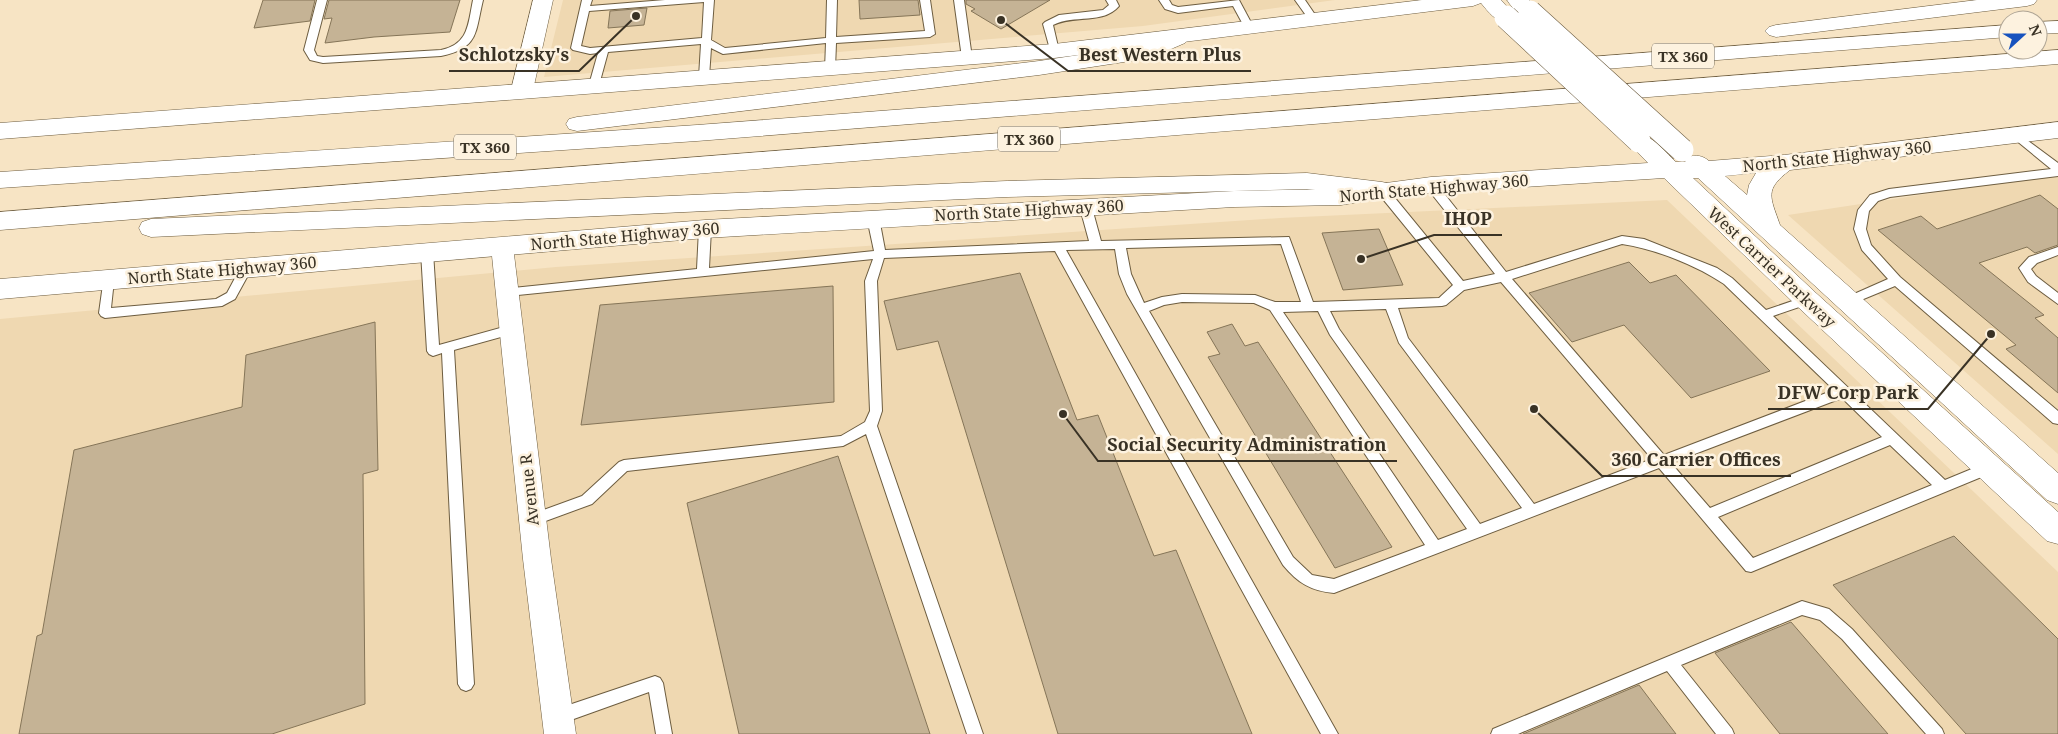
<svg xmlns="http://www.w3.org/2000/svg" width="2058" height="734" font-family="'Noto Serif',serif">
  <rect width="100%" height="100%" fill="#f7e4c4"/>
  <path fill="#efd8b1" d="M563,0H1335L1143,26L544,77Z
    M2058,174V454L1788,215Z
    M1667,200L2058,572V734H0V319L556,267L1280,218Z"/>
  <path fill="#c5b395" stroke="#857558" d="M263,0H315L310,21L254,28Z
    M329,0H460L450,32L374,37L325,43L332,18L324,19Z
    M859,0H918L920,15L860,19Z
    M966,0H1050L1001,29L971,11L975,9L966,4Z
    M647,8L644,25L608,28L610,11Z
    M2040,195L2058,209V245L2035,253L2027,247L1979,263L2044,315L2035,318L2058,338V393L2006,349L2016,345L1878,230L1921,216L1937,229Z
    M1379,229L1403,285L1343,290L1322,233Z
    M1629,262L1650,283L1676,275L1770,371L1691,398L1624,325L1572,342L1529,293Z
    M1020,273L1077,420L1098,415L1154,556L1176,550L1252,734H1058L938,341L897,350L884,301Z
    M833,286L834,402L581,425L600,305Z
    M375,322L378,470L363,474L365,704L272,734H19L37,636L42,634L74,450L242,407L246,355Z
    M1232,324L1245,346L1258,342L1392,547L1335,568L1208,357L1220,354L1207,332Z
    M838,456L930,734H739L687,503Z
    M1954,536L2058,639V734H1966L1833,585Z
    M1791,622L1888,734H1780L1715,653Z
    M1639,685L1676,734H1523Z"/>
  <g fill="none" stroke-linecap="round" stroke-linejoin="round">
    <g stroke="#6d5d40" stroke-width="2">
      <path id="service" d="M317,0H327L314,50L317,56L323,57L441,50C469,44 468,24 473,0H483C475,33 479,48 441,56L323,63L310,60L304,50Z
        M582,0H592L590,6L665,0H714L711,40L725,48L826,38L827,0H837L836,37L925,31L920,0H930L935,34L930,37L836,43L835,69L830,72L825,69L826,43L723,54L711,48L709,77L704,80L699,77L701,44L608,52L599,85L594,88L589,85L598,53L590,54L573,50L571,48ZM704,2L702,38L590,48L581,46L589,11Z
        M954,0H964L972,58L967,61L962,58Z
        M1106,0H1116L1119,6C1103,25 1074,14 1053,25L1059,51L1054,54L1051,53L1043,24L1045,22L1059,15L1103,10L1109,5Z
        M1159,0H1169L1172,5L1178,7L1239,0L1254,28L1249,31L1246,30L1233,6L1178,13L1165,9Z
        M1295,0H1305L1318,19L1316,21H1310Z
        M2016,132L2058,163V176L1890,197L1878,201L1869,211L1866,229L1871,245L1900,277L2058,411V424L2053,423L1895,286L1849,305L1843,301L1845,298L1888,279L1862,250L1854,229L1858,210L1870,195L1889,189L2051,169L2012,137L2011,135L2012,133Z
        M1431,181L1435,182L1506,272L1622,236L1644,239L1717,268L1732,278L1766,310L1807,296L1811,297L1813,300L1811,303L1773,316L1945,480L1991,461L1996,463L1998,467L1996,471L1751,572L1746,571L1659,468L1334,593C1311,591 1298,583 1283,565L1127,294L1119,274L1115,249L1066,250L1338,734H1321L1055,251L884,258L877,281L882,411L877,426L983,734H967L866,434L843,446L627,471L592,504L532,526L527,524L525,520L527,516L582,496L619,462L624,460L841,436L865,422L870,411L865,281L873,259L507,296L501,292L503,289L697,269L699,229L705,225L711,229L709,268L874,251L867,218L873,214L879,218L885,250L1089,241L1080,208L1086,204L1092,208L1101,241L1289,237L1313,302L1439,298L1453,285L1378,193L1377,190L1378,187H1386L1463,281L1495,274L1427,188L1426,185ZM1281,244L1301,302H1275L1255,295L1182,294L1162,297L1144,303L1131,274L1126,248ZM1622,244C1655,249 1696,265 1724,284L1834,390L1664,455L1512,279ZM1501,282L1652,459L1534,504L1408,338L1398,308L1442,306L1446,305L1464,290ZM1182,302L1254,303L1270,310L1425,545L1334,579L1312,575L1293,557L1149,311L1164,305ZM1386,309L1399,343L1522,508L1480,524L1339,329L1330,311ZM1318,311L1330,335L1467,529L1438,540L1283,312ZM1842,398L1882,437L1710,508L1671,463ZM1890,445L1932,485L1753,558L1718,517Z
        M2058,247V255L2037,263L2031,269L2036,276L2058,293V304L2028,282L2019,268L2029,257Z
        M427,248L433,252L439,345L511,325L515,327L517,330L515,333L454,350L474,684L471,689L466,691L461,689L458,684L442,353L433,356L429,354L427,351L421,252Z
        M246,264L252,268L235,299L222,306L105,318L101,316L99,313L104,277H112L114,280L111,308L216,299L227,293L242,265Z
        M1802,601L1829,609L1852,629L1942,729L1944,734H1926L1842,639L1820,620L1802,615L1681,665L1732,729L1734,734H1716L1667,671L1518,734H1491L1493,729Z
        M655,676L660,678L663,683L672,734H656L649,692L557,725L552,722L549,717L552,712L557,709Z"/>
    </g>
    <g stroke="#6d5d40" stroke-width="1">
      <path id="minor" d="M502,238L510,240L513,246L551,559L576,734H544L523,559L491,246L494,240Z"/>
    </g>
    <g stroke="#6d5d40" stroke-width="1">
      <path id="tertiary" d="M533,0H553L533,90L530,95L522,97L514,95L511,90Z"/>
    </g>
    <g stroke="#6d5d40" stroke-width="1">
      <path id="secondary" d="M1422,0H1501L1516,17L1513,21C1498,25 1490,14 1481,3L1473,6L1054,58L0,139V123L1054,44Z
        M1507,0H1529L1540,12L1537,16C1524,20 1514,11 1507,0Z
        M2058,122V138L1790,170C1764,190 1770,196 1780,225L2058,473V504L2047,500L1698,178H1693L1816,293L2058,512V544L2047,541L1798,307L1664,178L1431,193L1382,198L1341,205L1234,207L705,238L0,299V279L705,220L1234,191L1341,189L1431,177L1648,163L1627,141L1631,136C1650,130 1663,150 1676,162H1685L1688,157C1696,155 1702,155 1709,161L1784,155ZM1756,173L1749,185L1747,195L1725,176Z"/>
    </g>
    <g stroke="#6d5d40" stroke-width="1">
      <path id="motorway" d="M1977,0H2037L2034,4L2027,6L1776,37L1769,35L1765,31L1769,27L1776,25Z
        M2058,21V33L2038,34V22Z
        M2008,25V37L697,141L0,188V172L697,125Z
        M1178,32L1185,33L1189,38L1185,43L1150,58L1039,75L577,131L569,129L566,124L569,119L577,117L1039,61L1145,45Z
        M2058,50V64L0,230V212Z
        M1307,173L1382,182L1391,184L1394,190L1391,196L1382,198L1307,189L1007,197L151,237L142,234L139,228L142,222L151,219L1007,181Z"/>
    </g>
    <use href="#service" fill="#fff" fill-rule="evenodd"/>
    <use href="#minor" fill="#fff" fill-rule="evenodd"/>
    <use href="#tertiary" fill="#fff" fill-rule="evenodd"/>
    <use href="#secondary" fill="#fff" fill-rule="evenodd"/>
    <use href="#motorway" fill="#fff" fill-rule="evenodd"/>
    <g stroke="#6d5d40" stroke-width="24" stroke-linecap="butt">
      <path id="secondary-bridge" d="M1530,12L1682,150
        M1506,17L1639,141"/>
    </g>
    <use href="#secondary-bridge" stroke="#fff" stroke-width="23"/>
  </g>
  <g text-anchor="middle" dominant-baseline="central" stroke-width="5" stroke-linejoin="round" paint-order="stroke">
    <g fill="#fdf2df" stroke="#746c5d" stroke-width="1">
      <rect x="1652" y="43.5" width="62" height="25" rx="4"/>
      <rect x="998" y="126.5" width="62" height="25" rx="4"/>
      <rect x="454" y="134.5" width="62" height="25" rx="4"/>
    </g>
    <g font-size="15" font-weight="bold" fill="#393225">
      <text x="1683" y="56">TX 360</text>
      <text x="1029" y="139">TX 360</text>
      <text x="485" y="147">TX 360</text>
    </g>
    <g font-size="16" fill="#393225" stroke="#fdf2df">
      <text transform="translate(1837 156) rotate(-6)">North State Highway 360</text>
      <text transform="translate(1434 188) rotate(-5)">North State Highway 360</text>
      <text transform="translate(1029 210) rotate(-3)">North State Highway 360</text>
      <text transform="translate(625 236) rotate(-5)">North State Highway 360</text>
      <text transform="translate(1772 267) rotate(43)">West Carrier Parkway</text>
      <text transform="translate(222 270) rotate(-5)">North State Highway 360</text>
      <text transform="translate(529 490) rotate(-96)">Avenue R</text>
    </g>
  </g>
  <path fill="none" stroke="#393225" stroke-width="2" d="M636 16L579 71H449M1001 20L1068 71H1251M1361 259L1434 235H1502M1991 334L1928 409H1768M1063 414L1098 461H1397M1534 409L1602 476H1791"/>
  <g fill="#393225" stroke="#fdf2df" stroke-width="2">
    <circle cx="636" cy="16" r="5"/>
    <circle cx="1001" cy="20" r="5"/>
    <circle cx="1361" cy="259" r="5"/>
    <circle cx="1991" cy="334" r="5"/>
    <circle cx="1063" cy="414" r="5"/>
    <circle cx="1534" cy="409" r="5"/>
  </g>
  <g font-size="18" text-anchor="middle" font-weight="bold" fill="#393225" stroke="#fdf2df" stroke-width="5" stroke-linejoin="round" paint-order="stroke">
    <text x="514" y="61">Schlotzsky's</text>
    <text x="1160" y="61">Best Western Plus</text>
    <text x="1468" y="225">IHOP</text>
    <text x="1848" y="399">DFW Corp Park</text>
    <text x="1247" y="451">Social Security Administration</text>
    <text x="1696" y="466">360 Carrier Offices</text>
  </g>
  <g transform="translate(2023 35) rotate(69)"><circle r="24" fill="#fdf2df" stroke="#afa595"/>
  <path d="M0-4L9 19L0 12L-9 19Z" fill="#1752be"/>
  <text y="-8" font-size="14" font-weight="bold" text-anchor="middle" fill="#393225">N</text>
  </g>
</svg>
